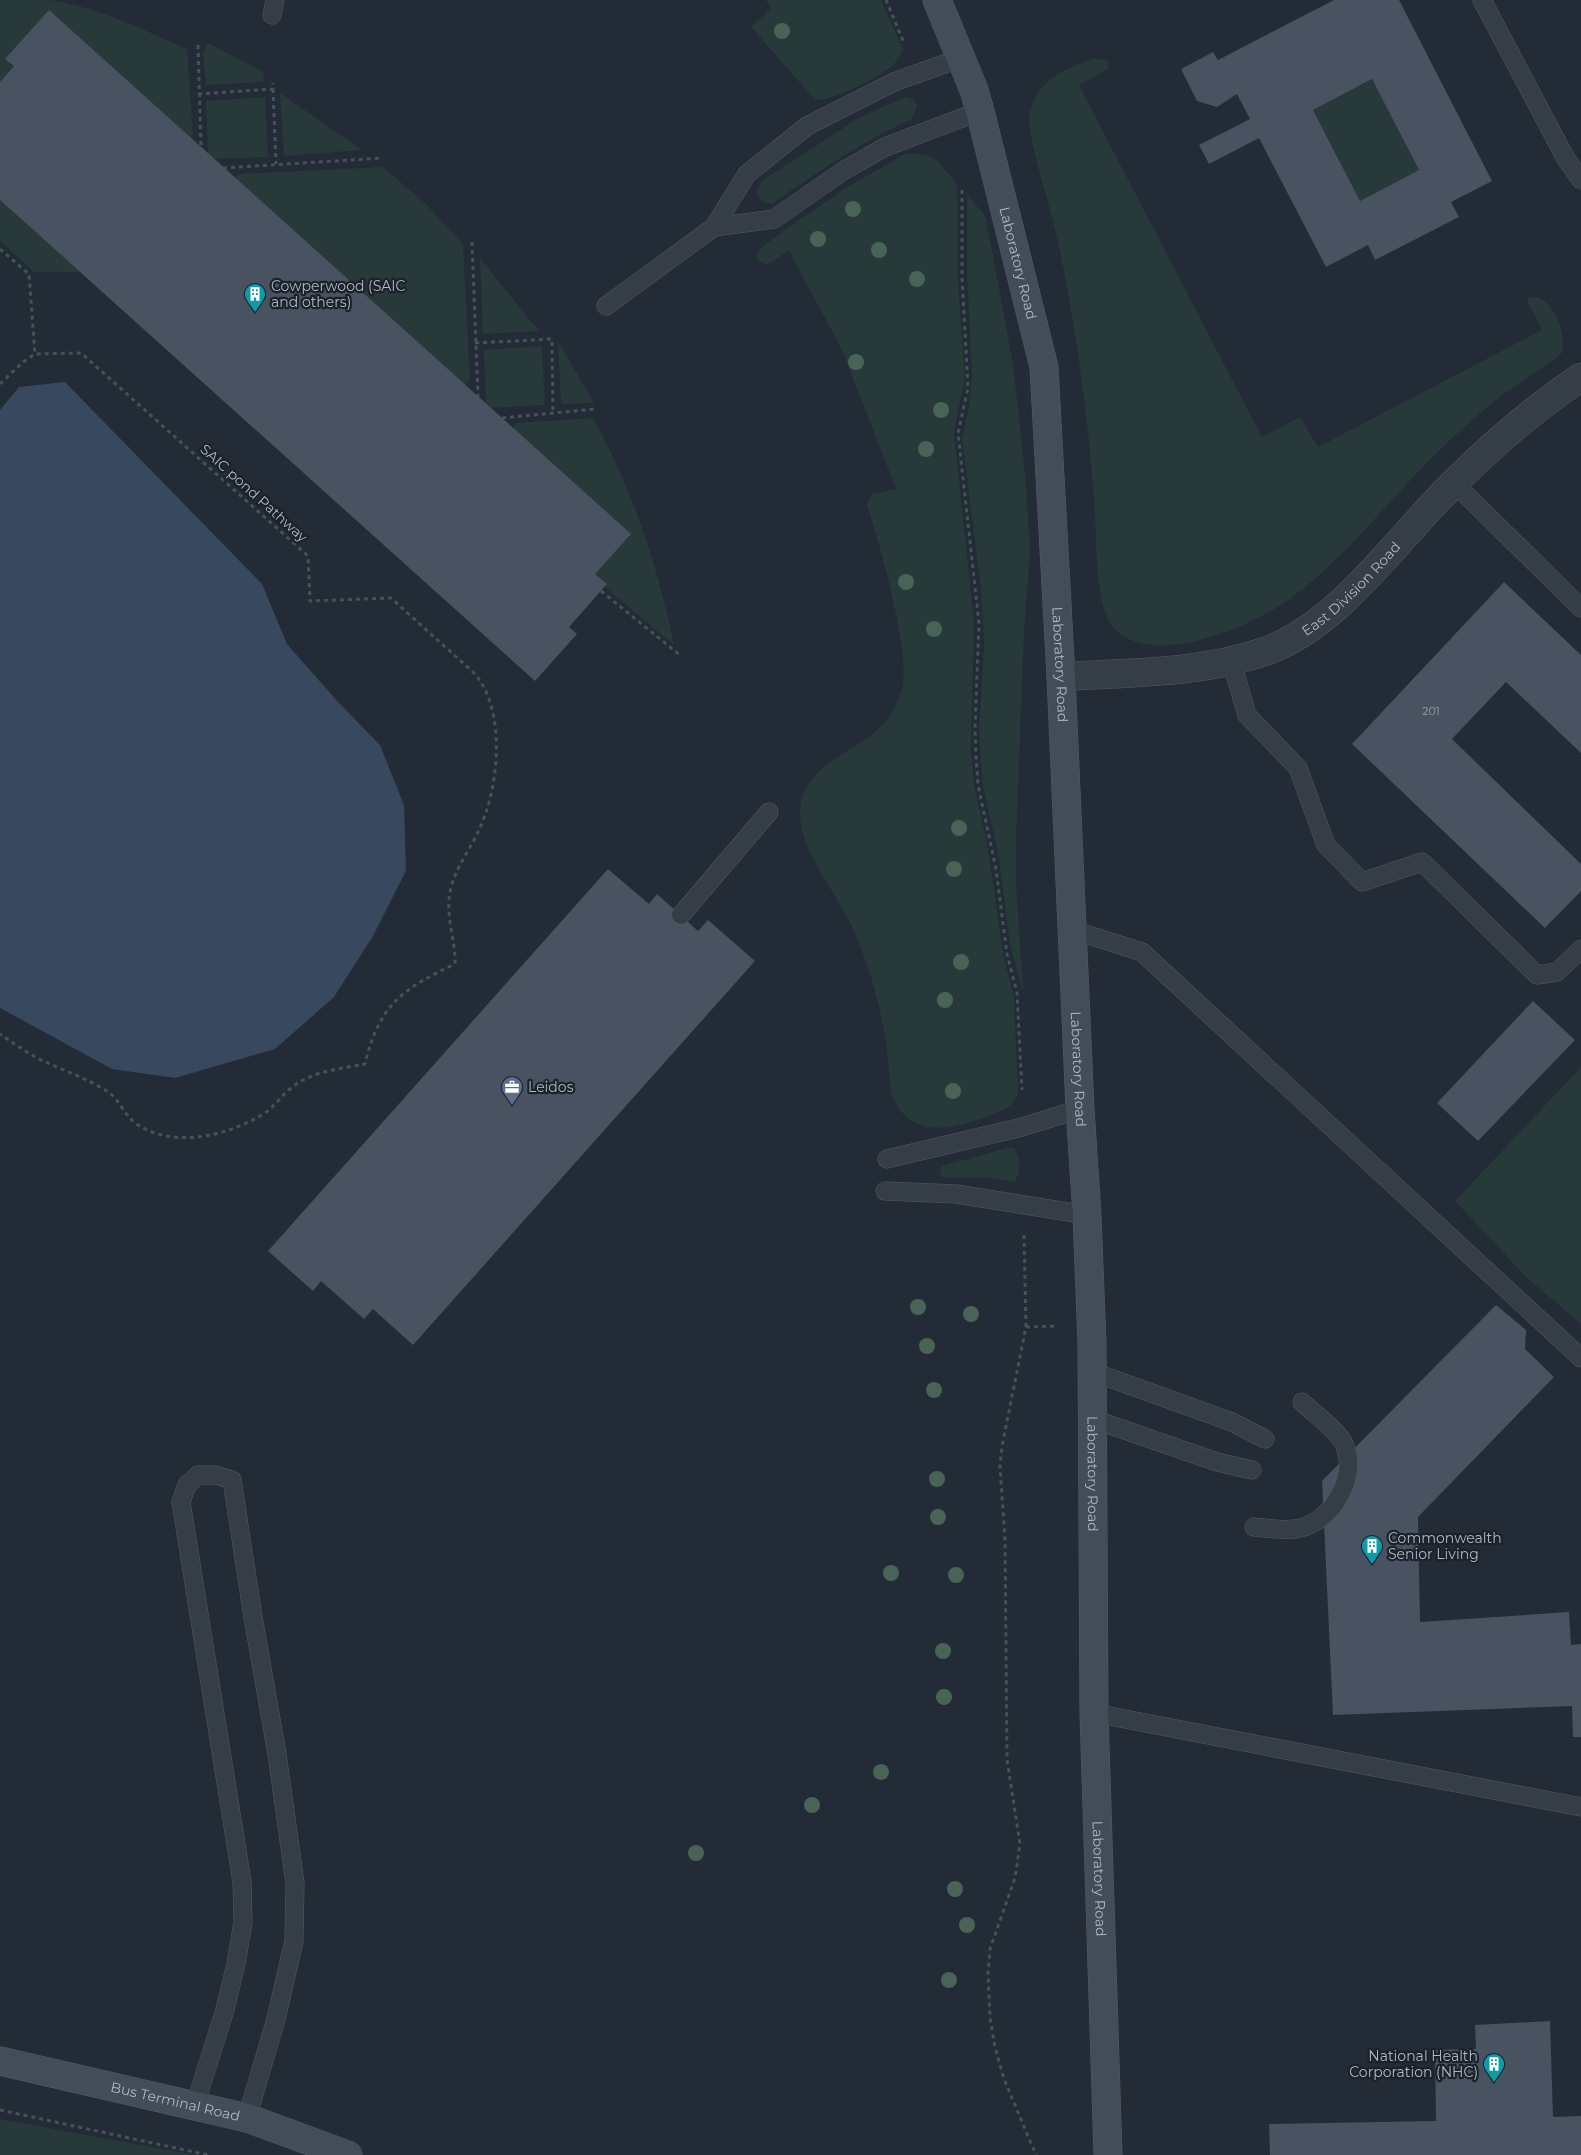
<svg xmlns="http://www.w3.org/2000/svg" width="1581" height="2155" font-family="Montserrat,sans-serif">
  <rect width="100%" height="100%" fill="#222b36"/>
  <path fill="#273939" d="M0,0C16,0 34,0 50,0C97,7 144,30 187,49L193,134L191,138L6,59L14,66L0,82Z
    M766,0H881L903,49C900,55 897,62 892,66C879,78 832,101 815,100L751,27L771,8Z
    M208,43L264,72L263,82L206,85L203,54Z
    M1094,58L1108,61V69L1079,85L1262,437L1300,417L1318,447L1542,330L1528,303V298C1551,289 1569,337 1561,354C1544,367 1526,378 1508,391C1487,406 1467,425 1447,443C1394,493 1350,555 1291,598C1253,626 1151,671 1113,627C1093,604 1097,528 1094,496C1087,412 1076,328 1059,246C1050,205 1036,166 1029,126C1029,84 1059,71 1094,58Z
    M1372,79L1419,170L1360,201L1313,110Z
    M280,93L362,150L284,156Z
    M265,97L268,157L215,159L208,154L206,101Z
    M905,97L913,99L917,106L912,119C862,141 817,173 772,204L763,202L757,196V191L762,181L860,117Z
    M907,153L926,155L937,160L957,184L958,279L965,379L954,431L974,623L971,751L974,785L988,848L1004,959L1014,996L1018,1094L1011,1105L1003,1110C964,1126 911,1147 891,1093C888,1036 876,981 853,929C838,894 802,855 800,816C798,768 848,756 877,730C889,720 897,704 902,689C911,652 879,543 867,504L872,494L896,489L842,350L789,251L766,265L756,259L758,250L783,231L849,186Z
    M383,167L426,204L463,244L470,380L465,385L235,178L239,174Z
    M967,194L985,216L991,245L1013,364L1026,483L1030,552L1024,631L1016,840V882L1023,992L1010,945L998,853L983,786L981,762L979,732L984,642L981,589L962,438L969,407L972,373L967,276Z
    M0,200L80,272H34L0,241Z
    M480,258L539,331L483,334Z
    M560,344L594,403L561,404L558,346Z
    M542,346L545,405L491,408L486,404L484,350Z
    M593,418C632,487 658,567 674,645L605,587L607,584L595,574L513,428L516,423Z
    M1581,1067V1324L1528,1279L1455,1201Z
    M1007,1148H1014C1021,1159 1021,1170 1015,1182L992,1178H945L939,1174L942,1166Z
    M0,2119L195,2155H0Z"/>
  <path fill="#38485e" d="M65,382L262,584L287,644L339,703L380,745L404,805L406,871L373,936L334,997L275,1049L175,1078L112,1069L0,1008V410L19,387Z"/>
  <path fill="#485260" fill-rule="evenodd" d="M1334,0H1399L1492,181L1451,202L1459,217L1375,260L1368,245L1326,267L1259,138L1209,164L1199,145L1250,119L1237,94L1217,107L1197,101L1181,69L1213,52L1218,60ZM1372,79L1419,170L1360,201L1313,110Z
    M49,10L631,534L595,574L607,584L569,627L577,634L535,681L0,200V82L14,66L5,59Z
    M1504,582L1581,655V753L1506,682L1452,739L1581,864V891L1545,928L1352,744Z
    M608,869L649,904L657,894L698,931L708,920L755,961L413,1345L373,1309L364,1319L321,1281L313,1291L268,1251Z
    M1533,1001L1575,1040L1478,1141L1437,1103Z
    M1496,1305L1526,1330L1525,1349L1554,1377L1418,1517L1420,1622L1569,1612L1571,1645L1581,1644V1737H1573L1572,1706L1333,1715L1322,1481Z
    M1550,2021L1553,2117L1581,2116V2155H1270L1269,2124L1436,2121L1435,2050L1476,2049L1475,2025Z"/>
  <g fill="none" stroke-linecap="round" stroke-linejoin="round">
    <g stroke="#535a64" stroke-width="19">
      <path id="lane" d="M1482,0L1566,159L1581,180
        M272,15L275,0
        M714,227L774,219L843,171L885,147L980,111
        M606,306L714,227L747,174L807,126L894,82L961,58
        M1454,483L1581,608
        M1231,660L1247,715L1298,768L1326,845L1362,882L1422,862L1537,975L1557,972L1581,949
        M681,915L769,812
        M1073,930L1142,952L1581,1358
        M887,1159L1022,1127L1080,1109
        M885,1191L956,1194L1087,1215
        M1093,1372L1232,1422L1265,1439
        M1093,1419L1217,1462L1252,1470
        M1254,1527C1270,1528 1288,1532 1304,1527C1334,1517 1357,1477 1345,1446C1340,1432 1313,1413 1302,1402
        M1094,1713L1581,1807
        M195,2105L224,2013L236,1964L243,1922L242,1882L181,1502L187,1485L198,1475H216L232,1480L253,1617L277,1754L295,1883L294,1941L276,2019L247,2118"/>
    </g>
    <g stroke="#535a64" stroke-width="29">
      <g id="street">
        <path id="s1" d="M1061,677C1128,672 1199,674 1263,652C1339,627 1398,537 1454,483C1493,444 1535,408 1581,377"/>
      </g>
    </g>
    <g stroke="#535a64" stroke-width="29">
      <g id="secondary">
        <path id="s2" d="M937,0L974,90L980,111L1044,367L1061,677L1080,1109L1087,1215L1092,1343L1094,1713L1108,2155"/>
        <path id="s3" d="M0,2061L247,2118L348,2155"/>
      </g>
    </g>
    <path stroke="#435456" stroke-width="3" stroke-dasharray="4 4" stroke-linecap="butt" d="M886,0L904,43
      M198,45L201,148
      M273,89L276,164
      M198,94L273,89V83
      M223,168L381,158
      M962,190V276L968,388L958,433L979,623L975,728L976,756L978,785L996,869L1007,954L1017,993L1022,1090
      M472,242L478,397
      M0,249L29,274L35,354
      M475,343L552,339L553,413
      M0,384L23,362L35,354L81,353L308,556L310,601L391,598L474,673C507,710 499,788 479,830C470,850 456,867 451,888C444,914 456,939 455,964C402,989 379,1005 365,1064C339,1069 312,1071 291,1088C280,1097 273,1109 260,1116C224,1137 169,1149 134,1122C124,1114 119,1099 107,1091C84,1077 59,1069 35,1057C23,1050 12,1042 0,1034
      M502,418L595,409
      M601,591L681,656
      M1024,1235L1026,1327L1002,1446L1000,1467L1005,1539L1007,1760L1020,1844L1015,1878L990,1949L988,1974L990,2018L995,2047L1004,2079L1036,2155
      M1026,1327L1058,1326
      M0,2110L208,2155"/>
    <use href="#lane" stroke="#353d47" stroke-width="18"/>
    <use href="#street" stroke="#353d47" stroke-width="28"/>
    <use href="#secondary" stroke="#434c59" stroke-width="28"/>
  </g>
  <g fill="#496457">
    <circle cx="782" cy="31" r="8"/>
    <circle cx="853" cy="209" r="8"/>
    <circle cx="818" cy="239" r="8"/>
    <circle cx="879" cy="250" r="8"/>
    <circle cx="917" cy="279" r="8"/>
    <circle cx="856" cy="362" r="8"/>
    <circle cx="941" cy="410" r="8"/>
    <circle cx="926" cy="449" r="8"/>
    <circle cx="906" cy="582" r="8"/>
    <circle cx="934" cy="629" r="8"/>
    <circle cx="959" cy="828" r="8"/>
    <circle cx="954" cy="869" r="8"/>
    <circle cx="961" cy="962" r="8"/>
    <circle cx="945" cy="1000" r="8"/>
    <circle cx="953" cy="1091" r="8"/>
    <circle cx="918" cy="1307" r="8"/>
    <circle cx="971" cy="1314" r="8"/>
    <circle cx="927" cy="1346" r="8"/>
    <circle cx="934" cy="1390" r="8"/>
    <circle cx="937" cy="1479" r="8"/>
    <circle cx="938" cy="1517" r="8"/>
    <circle cx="891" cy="1573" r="8"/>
    <circle cx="956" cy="1575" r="8"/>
    <circle cx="943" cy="1651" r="8"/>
    <circle cx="944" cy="1697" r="8"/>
    <circle cx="881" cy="1772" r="8"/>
    <circle cx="812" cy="1805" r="8"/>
    <circle cx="696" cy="1853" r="8"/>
    <circle cx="955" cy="1889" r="8"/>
    <circle cx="967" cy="1925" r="8"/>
    <circle cx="949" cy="1980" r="8"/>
  </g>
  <defs>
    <g id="building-pin" transform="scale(1.125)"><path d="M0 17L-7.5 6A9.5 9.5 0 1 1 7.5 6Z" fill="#0f9aa8" stroke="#1b222b"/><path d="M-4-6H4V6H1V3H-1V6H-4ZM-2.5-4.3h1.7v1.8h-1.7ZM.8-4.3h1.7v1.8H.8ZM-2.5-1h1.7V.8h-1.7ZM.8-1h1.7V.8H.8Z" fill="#fff"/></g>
    <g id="office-pin" transform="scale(1.125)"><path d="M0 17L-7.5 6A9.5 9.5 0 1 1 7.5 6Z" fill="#5c6f8a" stroke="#1b222b"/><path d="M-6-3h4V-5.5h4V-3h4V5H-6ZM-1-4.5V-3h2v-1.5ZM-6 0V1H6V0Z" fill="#fff"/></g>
  </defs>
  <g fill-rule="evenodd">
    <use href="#building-pin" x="255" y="294"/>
    <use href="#office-pin" x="512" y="1087"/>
    <use href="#building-pin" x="1372" y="1546"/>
    <use href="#building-pin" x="1494" y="2064"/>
  </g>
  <g text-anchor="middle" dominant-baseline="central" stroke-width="4.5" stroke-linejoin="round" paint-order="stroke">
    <g font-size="11" fill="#969eaa">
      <text x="1431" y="711">201</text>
    </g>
    <g font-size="14" fill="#b0b7c3" stroke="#1b222b">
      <text stroke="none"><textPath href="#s2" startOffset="276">Laboratory Road</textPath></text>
      <text transform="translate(254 493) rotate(42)">SAIC pond Pathway</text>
      <text stroke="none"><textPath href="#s1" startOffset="314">East Division Road</textPath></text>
      <text stroke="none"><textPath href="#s2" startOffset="681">Laboratory Road</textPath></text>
      <text stroke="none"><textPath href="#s2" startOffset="1086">Laboratory Road</textPath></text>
      <text stroke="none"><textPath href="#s2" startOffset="1491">Laboratory Road</textPath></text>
      <text stroke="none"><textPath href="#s2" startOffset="1896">Laboratory Road</textPath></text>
      <text stroke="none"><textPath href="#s3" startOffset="180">Bus Terminal Road</textPath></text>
    </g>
    <g font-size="14" fill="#b0b7c3" stroke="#1b222b" text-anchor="start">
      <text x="271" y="286">Cowperwood (SAIC<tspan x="271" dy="16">and others)</tspan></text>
      <text x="528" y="1087">Leidos</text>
      <text x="1388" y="1538">Commonwealth<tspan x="1388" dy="16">Senior Living</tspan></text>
      <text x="1478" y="2056" text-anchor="end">National Health<tspan x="1478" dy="16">Corporation (NHC)</tspan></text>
    </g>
  </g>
</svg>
